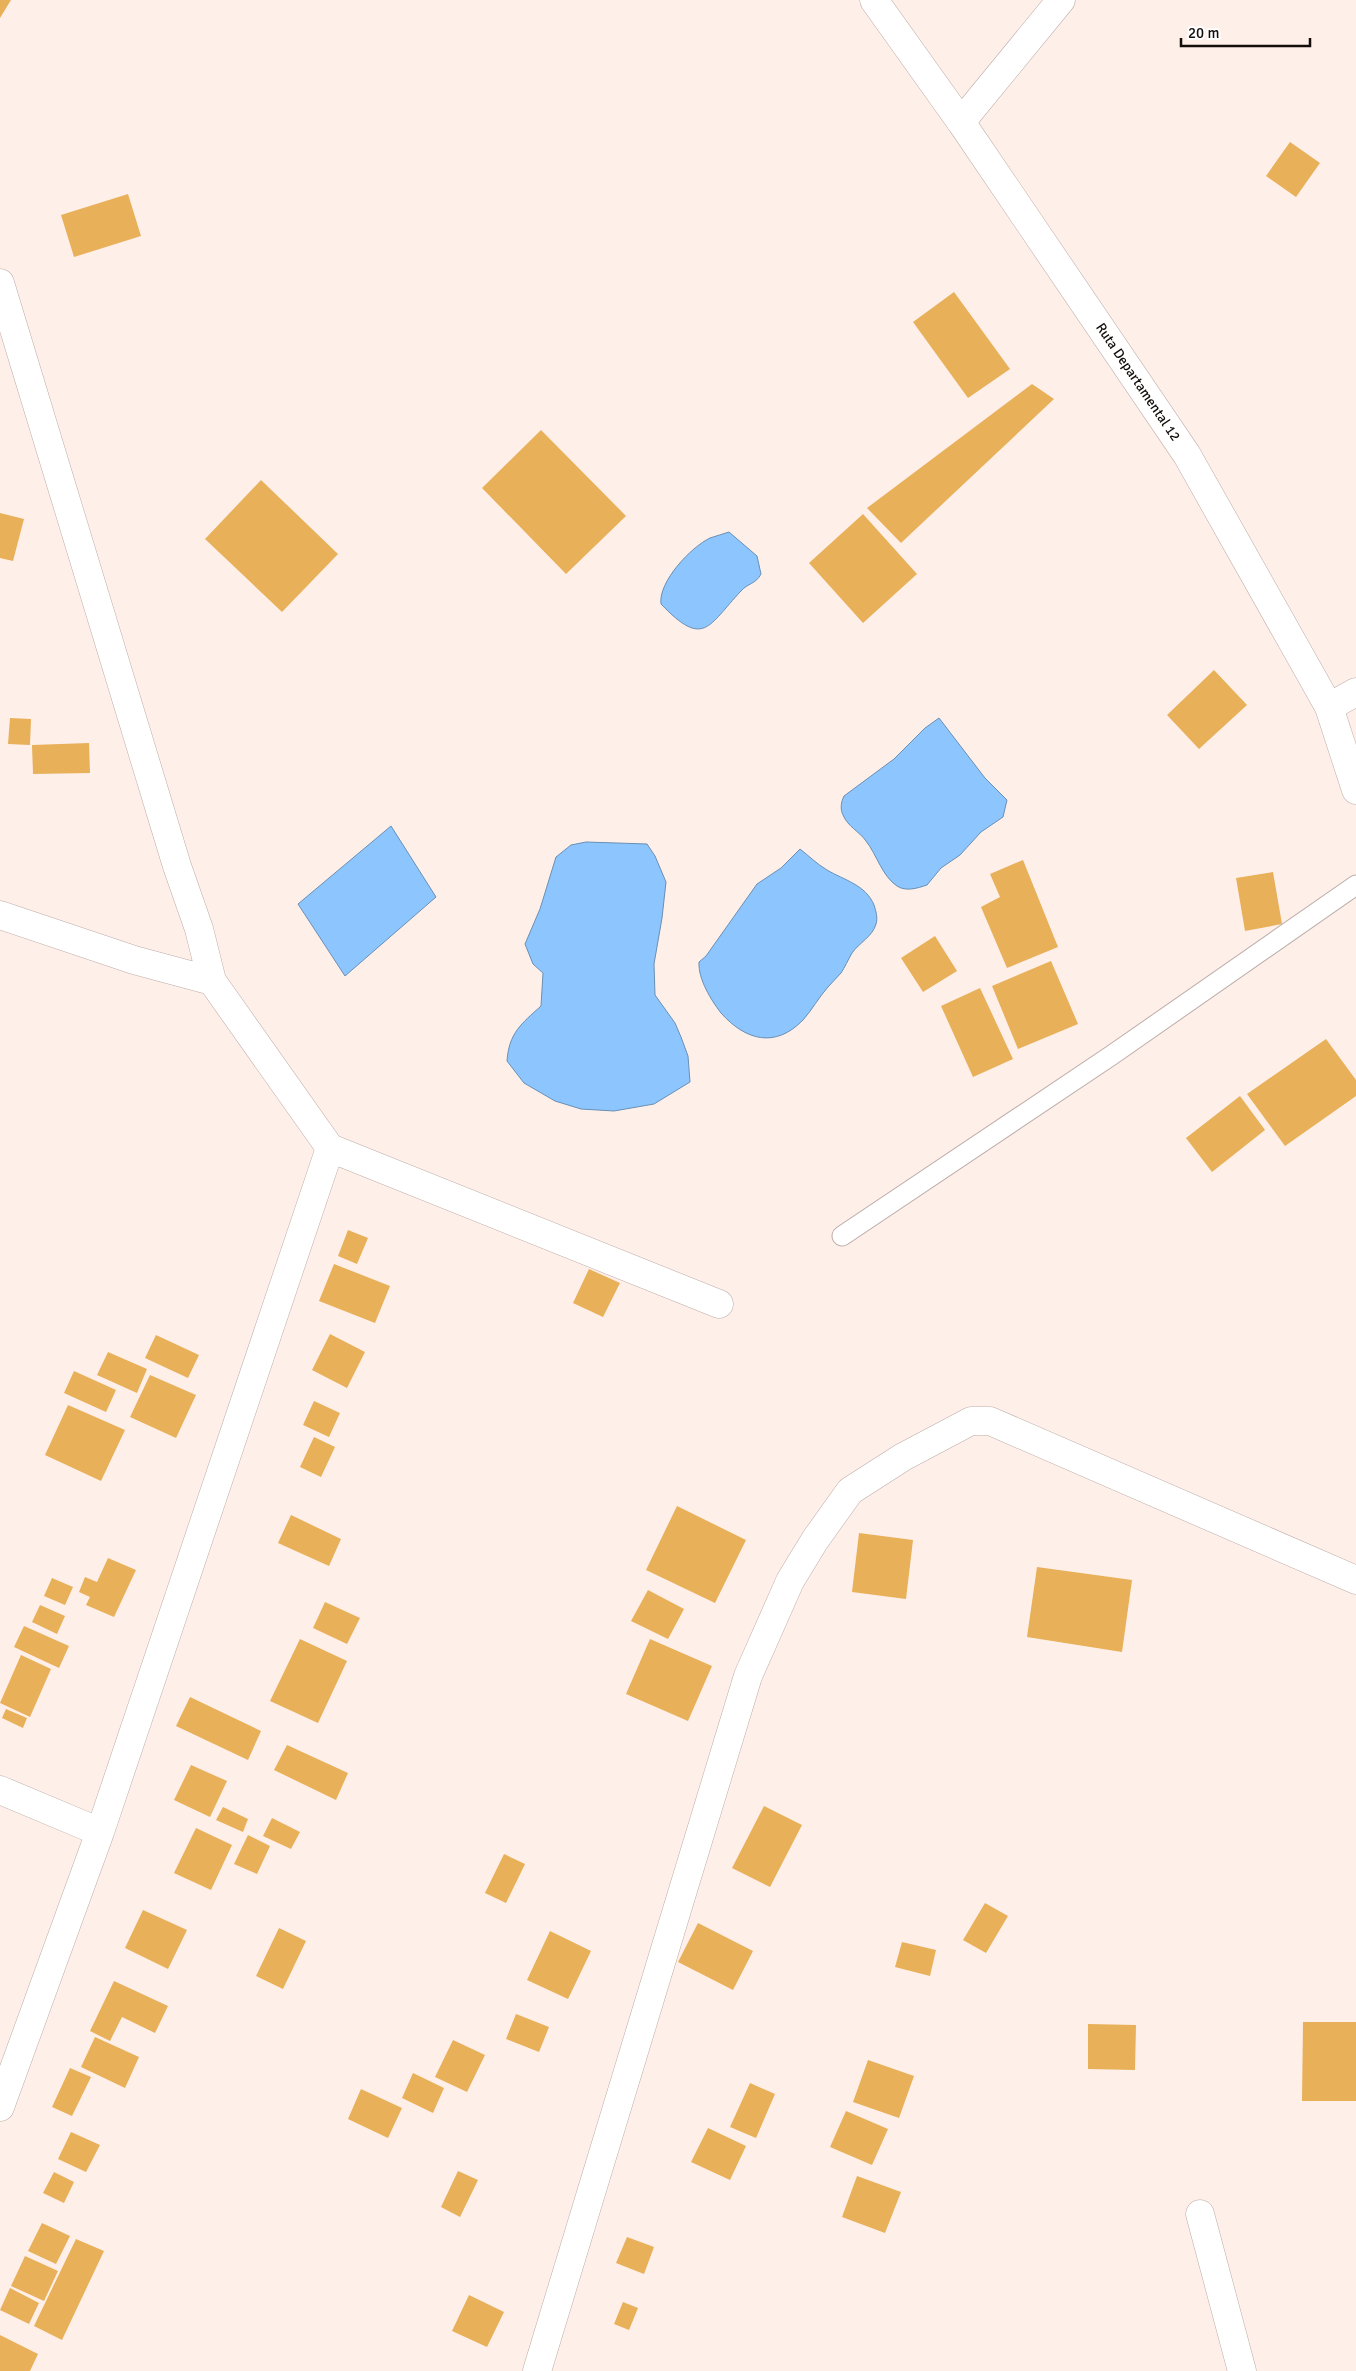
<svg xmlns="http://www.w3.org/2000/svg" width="1356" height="2371" font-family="Signika,sans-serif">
  <rect width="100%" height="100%" fill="#ffefe9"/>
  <path fill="#8dc6fe" stroke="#688fb5" d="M729,532L757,556L761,574C756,584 748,583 741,591C708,626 704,649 661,604C658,582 691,547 710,538C716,536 723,534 729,532Z
    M939,718L985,778L1007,800L1003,817L981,832L960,855L941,868L927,885C918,888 906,892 897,886C882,876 877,855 866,841C859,831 848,827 843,815C840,809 841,802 844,796L894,759L925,728Z
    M391,826L436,897L345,976L298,904Z
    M586,842L647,844L655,856L666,882L662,918L654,964L655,995L675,1023L681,1037L688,1056L690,1082L654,1104L614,1111L581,1109L555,1101L524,1083L507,1061C509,1033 521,1024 541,1006L543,973L533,964L525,944L540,909L556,857L571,845Z
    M800,849C809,856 817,864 827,870C844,880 866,885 874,905C876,911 878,918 876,924C873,936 859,943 852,953C848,960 845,967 841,973C837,978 832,982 828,987C819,997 812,1010 803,1020C775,1049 745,1040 721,1013C711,1000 698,979 699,962L706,956L757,884L781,868Z"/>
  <path fill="#e8b058" d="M0,0H11L0,18Z
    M1290,142L1320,163L1296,197L1266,176Z
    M128,194L141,236L74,257L61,215Z
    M954,292L1010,369L968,398L913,322Z
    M1032,384L1054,399L901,543L867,508Z
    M541,430L626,516L566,574L482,488Z
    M261,480L338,554L282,612L205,539Z
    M0,513L24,519L13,561L0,558Z
    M863,514L917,574L863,623L809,563Z
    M1214,670L1247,705L1199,749L1167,715Z
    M10,718L31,719L30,745L8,744Z
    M89,743L90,773L33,774L32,745Z
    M1023,860L1058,947L1007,968L981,907L1000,897L990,874Z
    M1273,872L1282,924L1245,931L1236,878Z
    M935,936L957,971L923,992L901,958Z
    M1051,961L1078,1024L1018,1049L992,986Z
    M980,988L1013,1059L973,1077L941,1006Z
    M1326,1039L1356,1080V1096L1285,1146L1247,1094Z
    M1240,1096L1265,1130L1212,1172L1186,1138Z
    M348,1230L368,1238L357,1264L338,1256Z
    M334,1264L390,1286L375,1323L319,1301Z
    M589,1269L620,1283L603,1317L573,1303Z
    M330,1334L365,1352L347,1388L312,1370Z
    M156,1335L199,1355L188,1378L145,1358Z
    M108,1352L147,1369L137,1393L97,1375Z
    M74,1371L116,1390L106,1412L64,1393Z
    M150,1375L196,1395L176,1438L130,1417Z
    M314,1401L340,1413L329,1437L303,1425Z
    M68,1405L125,1430L101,1481L45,1455Z
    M314,1437L335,1447L321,1477L300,1467Z
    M677,1506L746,1540L715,1603L646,1570Z
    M291,1515L341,1539L329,1566L278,1543Z
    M859,1533L913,1540L906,1599L852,1592Z
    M108,1558L136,1570L114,1617L86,1605L90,1597L79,1592L85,1577L97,1582Z
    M1037,1567L1132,1580L1122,1652L1027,1637Z
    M52,1578L73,1587L65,1605L44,1596Z
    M648,1590L684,1609L668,1639L631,1621Z
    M325,1602L360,1618L347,1644L313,1628Z
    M40,1605L65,1616L57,1634L32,1622Z
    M24,1626L69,1646L59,1668L14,1647Z
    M300,1639L347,1661L318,1723L270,1701Z
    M650,1639L712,1666L688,1721L626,1694Z
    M21,1655L51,1669L30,1717L0,1703Z
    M190,1697L261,1731L248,1760L176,1726Z
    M6,1709L27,1718L23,1728L2,1718Z
    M287,1745L348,1773L336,1800L274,1770Z
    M191,1765L227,1781L210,1817L174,1800Z
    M764,1806L802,1825L770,1887L732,1868Z
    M223,1807L248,1819L243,1832L216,1820Z
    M272,1818L300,1832L291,1849L263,1836Z
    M196,1828L232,1845L211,1890L174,1873Z
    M248,1835L270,1846L257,1874L234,1864Z
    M504,1854L525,1864L506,1903L485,1893Z
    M985,1903L1008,1916L986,1953L963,1940Z
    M143,1910L187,1930L168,1969L125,1948Z
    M698,1923L753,1951L733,1990L678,1962Z
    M279,1928L306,1941L283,1989L256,1976Z
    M550,1931L591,1951L568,1999L527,1980Z
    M902,1942L936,1950L930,1976L895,1967Z
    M114,1981L168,2006L155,2033L122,2017L110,2041L90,2031Z
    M516,2014L549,2027L539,2052L506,2039Z
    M1303,2022H1356V2101H1302Z
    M1088,2024L1136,2025L1135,2070L1088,2069Z
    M95,2037L139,2057L125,2088L81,2067Z
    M453,2040L485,2055L467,2092L435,2077Z
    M868,2060L914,2076L899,2118L853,2102Z
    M70,2068L91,2077L72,2116L52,2107Z
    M413,2073L444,2088L433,2113L402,2098Z
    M750,2083L775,2094L756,2138L730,2127Z
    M361,2089L402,2108L388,2138L348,2119Z
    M846,2111L888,2129L872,2165L830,2147Z
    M708,2128L746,2146L730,2180L691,2162Z
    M71,2132L100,2145L86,2172L58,2159Z
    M458,2171L478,2180L460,2217L441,2207Z
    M54,2172L74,2182L64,2203L43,2193Z
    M857,2176L901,2192L885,2233L842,2217Z
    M42,2223L70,2236L56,2264L28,2251Z
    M627,2237L654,2247L644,2274L616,2263Z
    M76,2239L104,2251L62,2340L34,2326Z
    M25,2256L58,2271L44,2301L11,2286Z
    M10,2288L39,2303L29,2324L0,2310Z
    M469,2295L504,2312L487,2347L452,2331Z
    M623,2302L638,2308L629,2330L614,2324Z
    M0,2335L38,2354L30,2371H0Z"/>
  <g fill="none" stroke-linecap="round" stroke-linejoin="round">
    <g stroke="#bcada8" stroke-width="21">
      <path id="service" d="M842,1236L1112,1055L1356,885"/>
    </g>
    <g stroke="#bcada8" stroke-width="29">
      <path id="minor" d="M961,122L1061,0
        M0,283L177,866L199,929L212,981L330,1148L100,1832L0,2107
        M1329,707L1356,692
        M0,915L134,960L212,981
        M330,1148L719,1304
        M0,1790L100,1832
        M1200,2214L1242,2371
        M537,2371L748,1676L790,1581L815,1540L850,1491L903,1457L971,1421H990L1356,1580"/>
    </g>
    <g stroke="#bcada8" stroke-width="29">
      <path id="secondary" d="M874,0L961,122L1187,455L1329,707L1356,790"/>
    </g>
    <use href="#service" stroke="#fff" stroke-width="19"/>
    <use href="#minor" stroke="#fff" stroke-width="28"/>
    <use href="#secondary" stroke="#fff" stroke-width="28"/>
  </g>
  <g text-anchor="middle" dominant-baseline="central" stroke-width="4" stroke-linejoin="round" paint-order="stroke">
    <g font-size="14" fill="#130e0c" stroke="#fff">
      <text transform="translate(1138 382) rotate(56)">Ruta Departamental 12</text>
    </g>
  </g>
  <path d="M1181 38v8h129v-8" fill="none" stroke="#130e0c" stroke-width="2.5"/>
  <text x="1188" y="38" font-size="15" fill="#130e0c" stroke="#ffffff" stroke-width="4" paint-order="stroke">20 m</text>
</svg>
